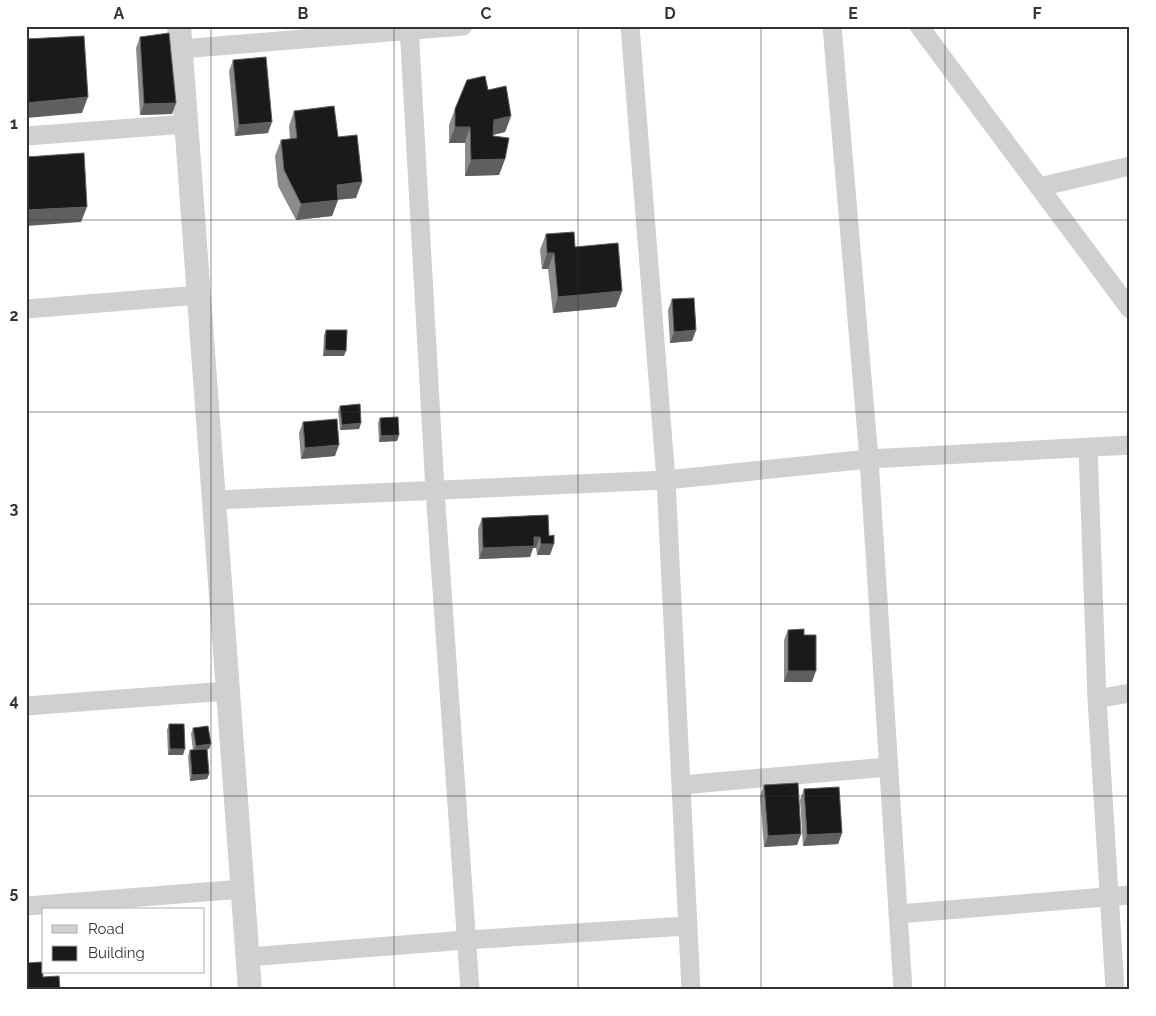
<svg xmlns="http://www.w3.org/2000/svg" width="1156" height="1016" font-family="Raleway,sans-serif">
  <rect width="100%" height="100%" fill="#fff"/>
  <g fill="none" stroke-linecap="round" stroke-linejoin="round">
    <path stroke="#d0d0d0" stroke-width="19" d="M409,26L435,490L470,990
      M630,26L666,480L691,990
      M832,26L869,459L903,990
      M919,26L1130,309
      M181,49L463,26
      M26,136L186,124
      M1039,187L1130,166
      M26,309L199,295
      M1088,448L1097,699
      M214,500L666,480L869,459L1130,445
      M26,706L228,691
      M681,785L888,767
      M26,906L243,889
      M898,914L1130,895
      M248,957L466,940L687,926
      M1115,990L1097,699L1130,693"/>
    <path stroke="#d0d0d0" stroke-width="24" d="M179,26L250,990"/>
  </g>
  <path fill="#8c8c8c" d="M140,37L176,103L172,114L140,115L136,48Z
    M233,60L268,133L235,136L229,71Z
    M488,90L511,116L505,132L493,135L505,159L499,175L465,176V143H449V125L455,109Z
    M294,111L338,137L356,198L338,200L332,216L296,220L278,186L275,156L281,140L290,139L289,126Z
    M546,234L575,247L622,291L616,307L553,313L548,269H542L540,250Z
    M672,299L696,330L692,341L670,343L668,310Z
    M326,330L344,356H323L324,335Z
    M340,406L361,423L359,429L340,430L338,411Z
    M380,418L399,435L397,441L379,442L378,423Z
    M303,422L335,456L301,459L299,433Z
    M548,515L550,555H537L536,548H533L530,557L479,559L478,529L482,518Z
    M788,630L804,635L812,682H784V640Z
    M169,724L183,755H168L167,730Z
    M193,728L209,749H207L209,774L207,779L190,781L188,756L190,750H193L191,734Z
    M764,785L801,834L797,845L764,847L760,796Z
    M804,789L842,833L838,844L803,846L800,800Z"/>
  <path fill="#5f5f5f" d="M228,26H259L227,29Z
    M88,97L82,113L26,118V103Z
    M176,103L172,114L140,115L144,104Z
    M511,116L505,132L488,136L494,120Z
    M272,122L268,133L235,136L239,125Z
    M455,127H470L465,143H449Z
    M505,159L499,175L465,176L471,160Z
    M362,182L356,198L331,200L337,185Z
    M338,200L332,216L296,220L301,204Z
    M87,207L81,222L26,226V210Z
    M547,253H554L548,269H542Z
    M622,291L616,307L553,313L558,297Z
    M696,330L692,341L670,343L674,332Z
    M325,350L346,351L344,356H323Z
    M361,423L359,429L340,430L342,425Z
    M399,435L397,441L379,442L381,436Z
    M339,445L335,456L301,459L305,448Z
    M534,537H540L536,548H533L530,557L479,559L483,548Z
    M541,544H554L550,555H537Z
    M788,671H816L812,682H784Z
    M211,744L209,749L194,751L196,746Z
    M170,749H185L183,755H168Z
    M209,774L207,779L190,781L192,775Z
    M842,833L838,844L803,846L807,835Z
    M801,834L797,845L764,847L768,836Z"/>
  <path fill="#1a1a1a" stroke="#5f5f5f" d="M169,33L176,103L144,104L140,37Z
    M84,36L88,97L26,103V39Z
    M266,57L272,122L239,125L233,60Z
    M485,76L488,90L506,86L511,116L494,120L493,136L509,138L505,159L471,160L470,127H455V109L467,80Z
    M334,106L338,137L357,135L362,182L337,185L338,200L301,204L284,170L281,140L297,138L294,111Z
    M84,153L87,207L26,210V157Z
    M574,232L575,247L618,243L622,291L558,297L554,253H547L546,234Z
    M694,298L696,330L674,332L672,299Z
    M326,330H347L346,351L325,350Z
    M360,404L361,423L342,425L340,406Z
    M398,417L399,435L381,436L380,418Z
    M337,419L339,445L305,448L303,422Z
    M548,515L549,536L554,535V544H541L540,537H534V546L483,548L482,518Z
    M804,629V635H816V671H788V630Z
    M169,724H184L185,749H170Z
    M208,726L211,744L196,746L193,728Z
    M207,749L209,774L192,775L190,750Z
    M798,783L801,834L768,836L764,785Z
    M839,787L842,833L807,835L804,789Z
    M42,962L43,977L59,976L60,990H26V963Z"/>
  <path fill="none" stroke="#333" stroke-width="1" stroke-opacity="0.55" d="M211,26V990M394,26V990M578,26V990M761,26V990M945,26V990M26,220H1130M26,412H1130M26,604H1130M26,796H1130"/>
  <rect width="1156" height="1016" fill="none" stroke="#ffffff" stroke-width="55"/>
  <rect x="42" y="908" width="162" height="65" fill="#ffffff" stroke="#adadad"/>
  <rect x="52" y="925" width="25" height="8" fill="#d0d0d0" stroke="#adadad"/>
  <text x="88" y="934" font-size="15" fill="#333333">Road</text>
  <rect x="52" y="946" width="25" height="15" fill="#1a1a1a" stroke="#adadad"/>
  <text x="88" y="958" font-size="15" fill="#333333">Building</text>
  <rect x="28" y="28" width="1100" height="960" fill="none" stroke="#333" stroke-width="2"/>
  <g font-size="16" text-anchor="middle" font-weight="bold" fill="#333">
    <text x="119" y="19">A</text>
    <text x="303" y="19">B</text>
    <text x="486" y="19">C</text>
    <text x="670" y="19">D</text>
    <text x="853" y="19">E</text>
    <text x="1037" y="19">F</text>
    <text x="14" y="129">1</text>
    <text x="14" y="321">2</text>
    <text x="14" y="514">3</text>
    <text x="14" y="706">4</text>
    <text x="14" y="898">5</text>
  </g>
</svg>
